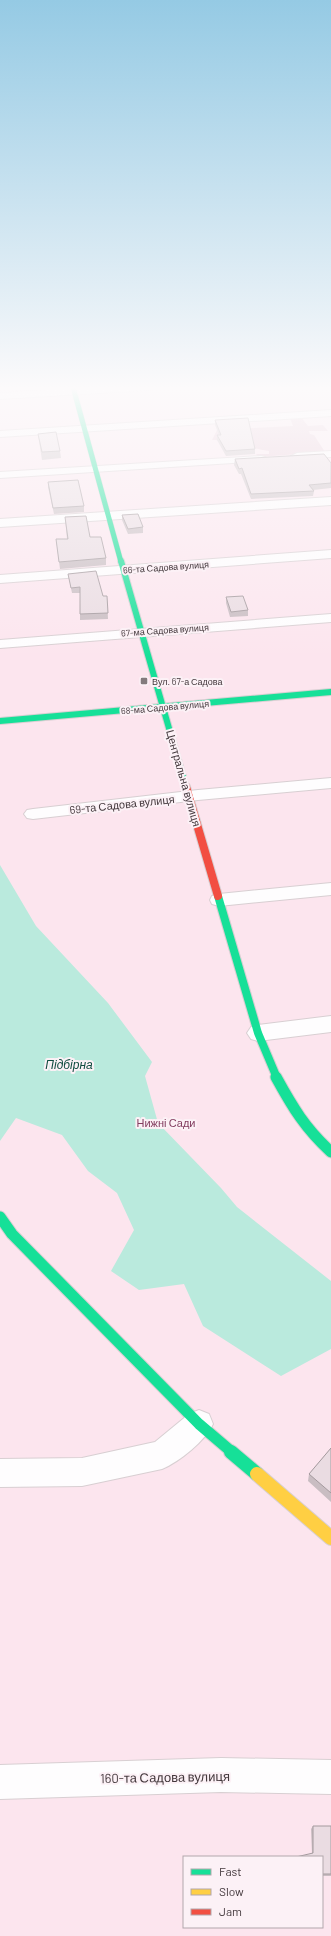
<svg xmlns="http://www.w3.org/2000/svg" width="331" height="1936" font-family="Barlow,sans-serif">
  <rect width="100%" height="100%" fill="#f9f4f6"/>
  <path fill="#fce5ee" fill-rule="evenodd" d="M0,387H331V1936H0ZM184,1857H322V1927H184Z"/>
  <path fill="#e6c4d3" d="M301,417L308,426L323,425L328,431H309L310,434L314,435L325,452L259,457L256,454H269V451C250,449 231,439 212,440L217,430L293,426L290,418Z"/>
  <path fill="#baeadd" d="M0,865L36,926L108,1003L152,1062L145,1076L158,1123L221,1188L237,1207L331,1281V1349L281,1376L203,1326L184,1284L139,1290L111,1271L134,1230L117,1193L88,1171L62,1135L16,1118L0,1141Z"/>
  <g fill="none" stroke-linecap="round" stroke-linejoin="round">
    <g stroke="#d8cfd2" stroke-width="2">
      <path id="street" d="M96,387H155L150,390L0,399V393Z
        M331,410V416L0,437V431Z
        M331,451V457L297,459L291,456L297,453Z
        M261,456L265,457L267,459L265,461L0,478V472Z
        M331,497V505L0,527V519Z
        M331,550V558L0,583V575Z
        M331,614V622L0,648V640Z
        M331,778V788L198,800L33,819L27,818L24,814L27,810L33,809L198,790Z
        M331,883V895L219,906L212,904L210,900L212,896L219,894Z
        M331,1016V1032L258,1041L251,1039L247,1033L251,1027L258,1025Z
        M199,1410L209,1414L213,1424C206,1440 179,1462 162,1469L82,1486L0,1487V1459L82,1458L155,1442L189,1414Z
        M221,1758L331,1760V1794L221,1792L0,1799V1765Z"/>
    </g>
    <g stroke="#d8cfd2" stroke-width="6">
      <path id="fast-far4" d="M73,387L121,562"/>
    </g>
    <g stroke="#d8cfd2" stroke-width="8">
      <path id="fast-far3" d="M121,561L185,784
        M0,721L331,692"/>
    </g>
    <g stroke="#d8cfd2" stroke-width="10">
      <path id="fast-far2" d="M218,896L258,1033L277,1078"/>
    </g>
    <g stroke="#d8cfd2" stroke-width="13">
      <path id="fast-far1" d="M276,1077C293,1108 305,1128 331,1152
        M0,1217L12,1234L199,1424L233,1453"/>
    </g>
    <g stroke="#d8cfd2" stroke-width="16">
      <path id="fast" d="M231,1452L257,1474"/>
    </g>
    <g stroke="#d8cfd2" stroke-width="16">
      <path id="slow" d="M257,1474L331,1538"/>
    </g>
    <g stroke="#d8cfd2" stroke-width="8">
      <path id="jam-far1" d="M185,784L186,788"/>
    </g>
    <g stroke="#d8cfd2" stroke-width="10">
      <path id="jam" d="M186,787L218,896"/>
    </g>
    <use href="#street" fill="#fefdfe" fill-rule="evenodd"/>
    <use href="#fast-far4" stroke="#16e098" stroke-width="5"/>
    <use href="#fast-far3" stroke="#16e098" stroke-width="6"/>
    <use href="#fast-far2" stroke="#16e098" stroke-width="8"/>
    <use href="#fast-far1" stroke="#16e098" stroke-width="11"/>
    <use href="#fast" stroke="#16e098" stroke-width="14"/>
    <use href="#slow" stroke="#ffcf43" stroke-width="14"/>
    <use href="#jam-far1" stroke="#f24e42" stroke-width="6"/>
    <use href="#jam" stroke="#f24e42" stroke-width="8"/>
  </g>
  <path fill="#c9bdc2" d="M215,420L255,449V454L226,456L217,440V435H219L215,425Z
    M38,434L60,451L61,458L42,460L39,441Z
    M235,459L331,463V488L313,490L314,491L313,496L251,499L241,474H239L234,465Z
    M48,482L84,506V512L54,514L48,487Z
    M122,515L143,527V533L128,534L122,520Z
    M65,517L90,537L106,558V565L60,569L56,539H67Z
    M68,574L103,596H107L108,619L80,620V593H72L69,579Z
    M226,597L248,610V616L230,617L226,603Z
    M331,1448V1502L308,1481L309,1474Z
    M313,1826H331V1876H322V1857L312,1853L311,1829Z"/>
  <path fill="#eadce2" stroke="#a49a9e" d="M248,418L255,449L226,451L217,435H221L215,420Z
    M56,432L60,451L42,452L38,434Z
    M324,454L331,463V483L309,485L314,491L251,494L242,468L239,469L235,459Z
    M78,480L84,506L53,508L48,482Z
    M138,514L143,527L128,529L122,515Z
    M86,516L90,537H101L106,558L59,562L56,539H68L65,517Z
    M96,571L103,596H107L108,613L80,614V587L71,588L68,574Z
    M243,596L248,610L231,612L226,597Z
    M331,1448V1493L309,1474Z
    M313,1826H331V1874H322V1857H296L313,1853Z"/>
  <linearGradient id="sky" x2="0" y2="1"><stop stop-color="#95cae4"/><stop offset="0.59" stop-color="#fcfafb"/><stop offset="1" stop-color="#fcfafb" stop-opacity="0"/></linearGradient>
  <rect width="331" height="658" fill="url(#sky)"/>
  <rect fill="#837a7d" stroke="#fcf1f6" stroke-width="1.5" x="140" y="677" width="8" height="8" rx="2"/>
  <g text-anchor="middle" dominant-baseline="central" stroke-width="4" stroke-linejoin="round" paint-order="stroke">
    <g font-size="9" fill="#43383c" stroke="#fcf1f6">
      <text transform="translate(166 567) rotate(-4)">66-та Садова вулиця</text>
      <text transform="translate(165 630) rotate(-4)">67-ма Садова вулиця</text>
      <text transform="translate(165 707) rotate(-5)">68-ма Садова вулиця</text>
    </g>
    <g font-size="9" fill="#43383c" stroke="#fcf1f6" text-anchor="start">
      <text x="152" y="681">Вул. 67-а Садова</text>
    </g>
    <g font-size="11" fill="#43383c" stroke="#fcf1f6">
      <text transform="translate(184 778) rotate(74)">Центральна вулиця</text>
      <text transform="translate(122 804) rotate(-6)">69-та Садова вулиця</text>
    </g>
    <g font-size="11" fill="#823c5f" stroke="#fcf1f6">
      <text x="166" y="1122">Нижні Сади</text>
    </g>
    <g font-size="12" font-style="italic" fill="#104c40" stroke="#fcf1f6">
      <text x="69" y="1064">Підбірна</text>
    </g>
    <g font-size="13" fill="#43383c" stroke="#fcf1f6">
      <text transform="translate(165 1777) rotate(-1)">160-та Садова вулиця</text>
    </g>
  </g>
  <rect x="183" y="1856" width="140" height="72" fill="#fcf1f6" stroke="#b2a7ac"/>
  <rect x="191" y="1869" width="20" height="6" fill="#16e098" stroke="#b2a7ac"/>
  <text x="219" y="1876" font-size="12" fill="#43383c">Fast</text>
  <rect x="191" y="1889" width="20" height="6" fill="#ffcf43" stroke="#b2a7ac"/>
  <text x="219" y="1896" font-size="12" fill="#43383c">Slow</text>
  <rect x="191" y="1909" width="20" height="6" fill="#f24e42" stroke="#b2a7ac"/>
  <text x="219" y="1916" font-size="12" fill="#43383c">Jam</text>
</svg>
